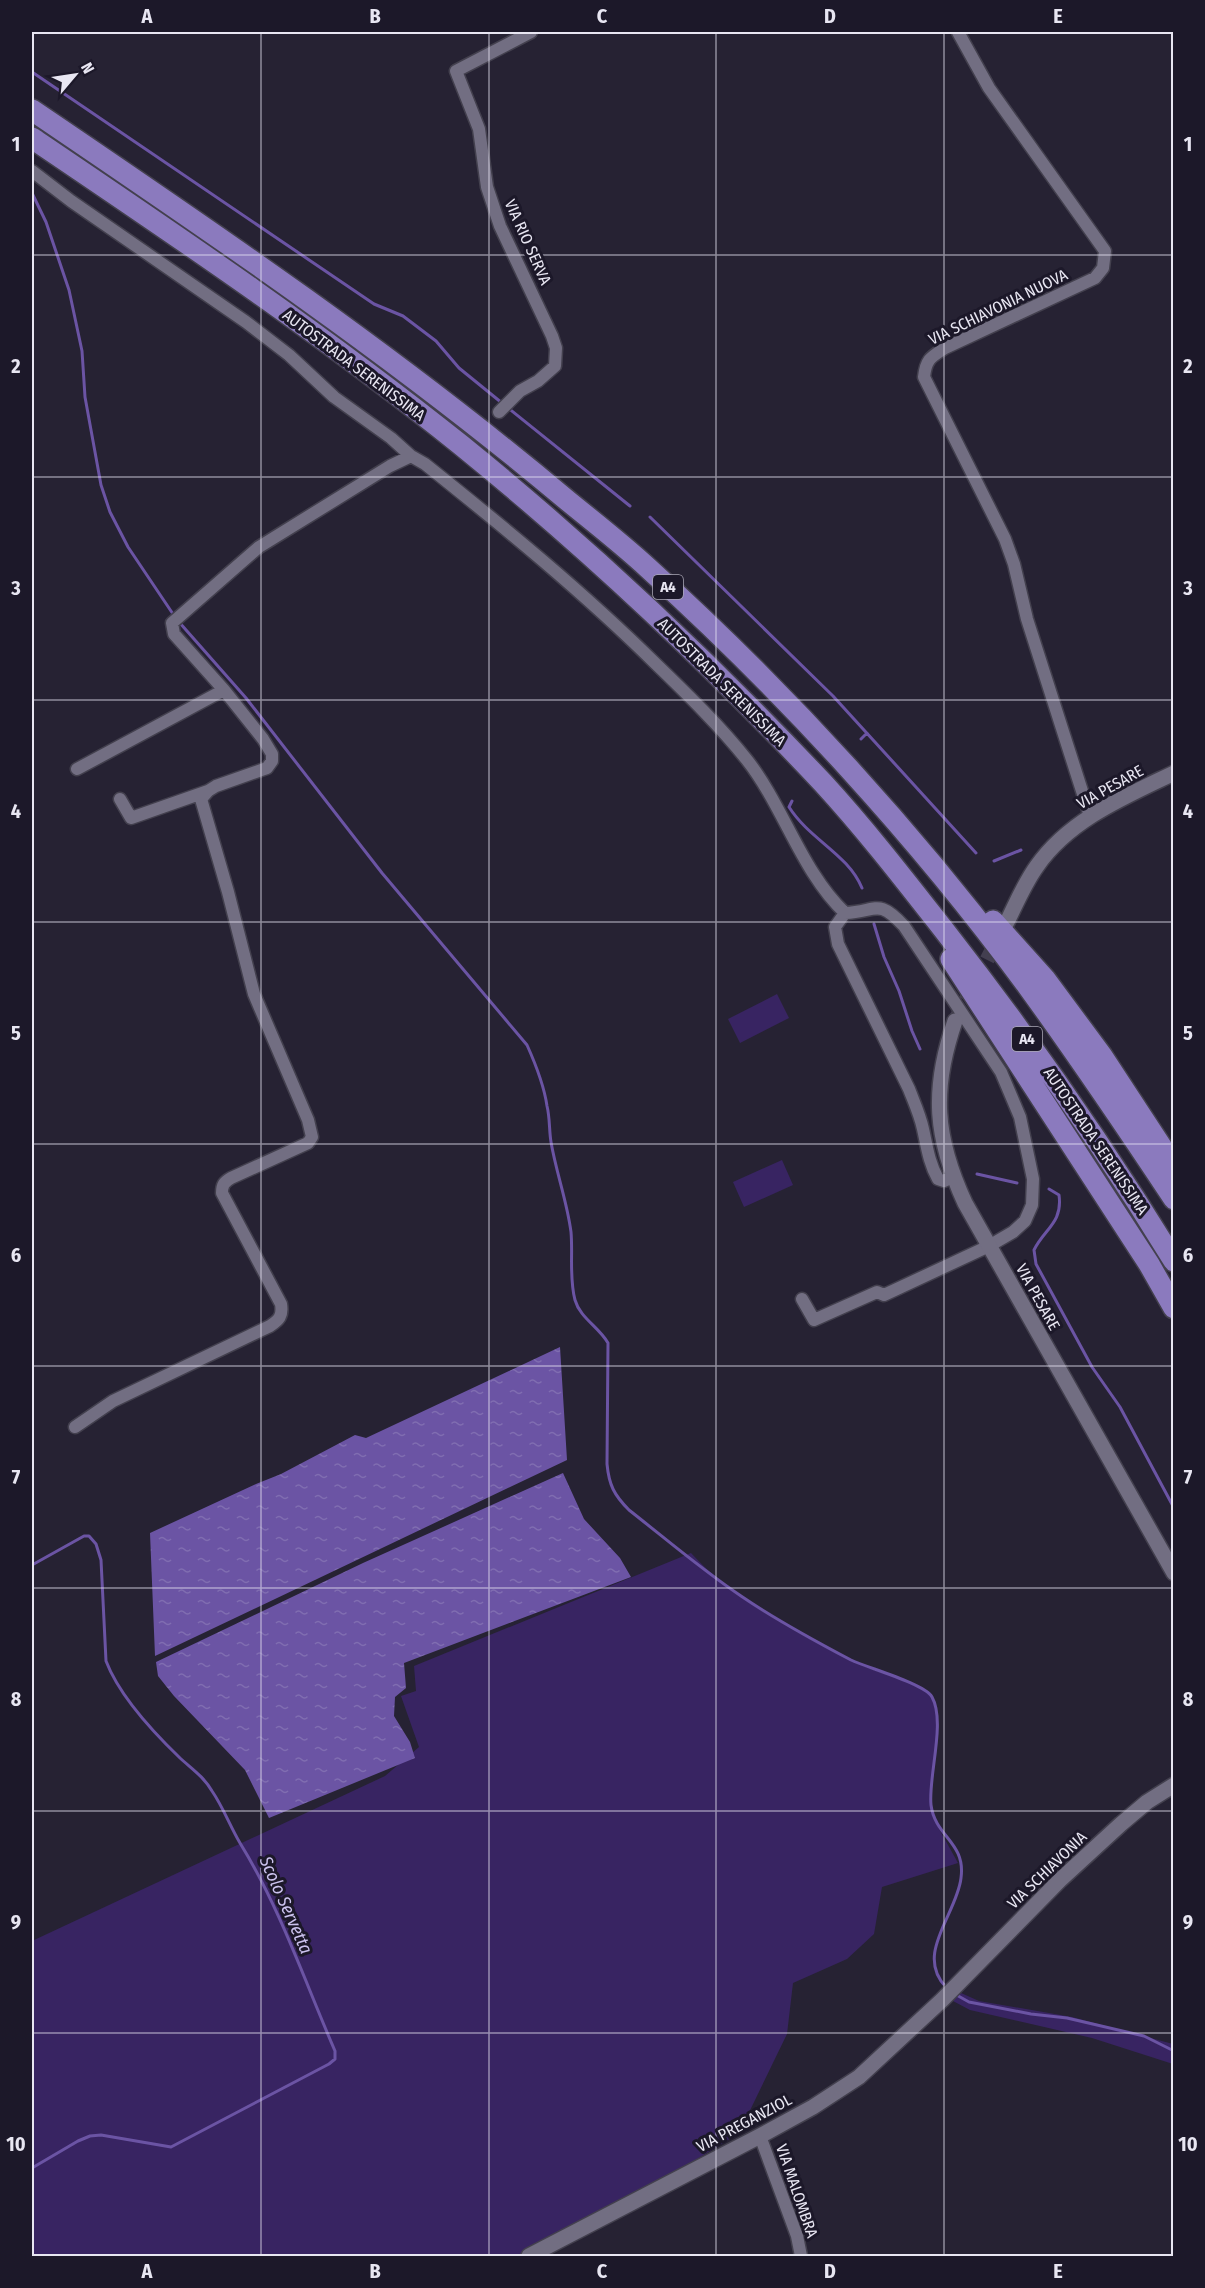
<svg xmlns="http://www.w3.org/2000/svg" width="1205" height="2288" font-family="'Fira Sans Condensed',sans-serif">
  <defs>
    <pattern id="water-ripples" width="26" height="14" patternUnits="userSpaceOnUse" patternTransform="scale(1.5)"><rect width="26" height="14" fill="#6b54a4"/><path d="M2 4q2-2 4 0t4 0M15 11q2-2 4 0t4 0" fill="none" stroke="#806db1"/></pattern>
  </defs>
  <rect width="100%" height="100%" fill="#262233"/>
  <path fill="#382462" d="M777,994L789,1018L740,1043L728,1019Z
    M782,1160L793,1185L744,1207L733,1182Z
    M691,1553C737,1603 801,1636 861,1665C877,1673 923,1683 932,1696C945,1715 931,1779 931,1804L933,1818L958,1863L882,1887L874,1934L847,1959L793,1983L787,2034L739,2133L586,2228L530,2256H32V1941L385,1776L419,1747L401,1696L416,1691L414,1666Z
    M961,1993L979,2001L1072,2017L1173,2044V2064L1092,2038L970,2010L953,2001Z"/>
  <path fill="url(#water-ripples)" d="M560,1347L567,1460L155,1656L150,1533L256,1484L281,1474L355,1435L366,1438Z
    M563,1473L584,1519L620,1558L631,1577L404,1663L406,1688L395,1697L394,1716L410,1742L415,1758L269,1818L245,1770L174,1696L158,1676L156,1662L363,1563Z"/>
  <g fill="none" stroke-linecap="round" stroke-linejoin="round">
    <path stroke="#6b54a4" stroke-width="3" d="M32,72L374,304L403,316L436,341L459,368L502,403
      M32,193L46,222L69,290L82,351L85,397L101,485L110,512L128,547L175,617
      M507,407L630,506
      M650,517L833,696L976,853
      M179,622L246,698L382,873L527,1045C536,1065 544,1085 547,1106C550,1118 549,1130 551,1142C556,1172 567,1201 571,1232C573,1254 569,1278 575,1300C580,1318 599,1327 608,1343L607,1464C609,1485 614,1495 629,1510C666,1539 702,1570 741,1596C776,1620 813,1640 851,1660C868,1668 925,1684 932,1697C946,1722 928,1777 931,1805C935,1837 966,1842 961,1878C957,1914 914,1954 946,1987
      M861,739L867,733
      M792,801L789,807C810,840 848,854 862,888
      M994,861L1021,850
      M874,924L884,957L899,991L912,1031L920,1049
      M977,1174L1017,1183
      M1049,1189L1059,1195C1063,1223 1044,1229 1034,1250L1036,1264L1092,1367L1120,1407L1174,1508
      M32,1565L84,1536H89L96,1544L101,1560L106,1661C119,1695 154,1733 180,1758C192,1769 204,1777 212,1791C223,1807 230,1826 240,1843C280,1908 305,1982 335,2051V2059L329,2064L171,2147L101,2135L90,2136L78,2141L32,2168
      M953,1993L969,2002L1031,2014L1067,2018L1144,2036L1174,2051"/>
    <path stroke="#433f50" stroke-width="15" stroke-dasharray="15 8" stroke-linecap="butt" d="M955,1021L999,937"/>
    <g stroke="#43404e" stroke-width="15">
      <path id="minor" d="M958,32L989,88L1105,251L1103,268L1095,278L945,348C931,357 926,359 924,377L1005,539L1014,564L1027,619L1090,816
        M32,171L71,201L246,322L289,355L334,397L391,438L411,456
        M499,412L520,391L538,381L555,366L556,348L552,336L500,226L487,187L479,129L456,71L531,32
        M77,769L224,690
        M120,799L131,818L208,791
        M845,913L835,927L838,944L909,1089C914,1102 920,1115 923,1129C927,1147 929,1163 938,1179L944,1181L953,1177
        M75,1427L113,1401L270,1326C279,1320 283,1316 281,1304L222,1193C222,1185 224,1182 231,1178L308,1143L312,1137L308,1120L254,994L228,892L201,799L208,791L216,786L267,768L272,761V754L263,739L224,690L174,634L172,623L259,547L390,466L411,456L425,464C505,528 583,592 656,664C687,694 720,726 747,760C784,807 801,871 845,913C877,912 877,897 904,926L1001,1072L1020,1117L1033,1179L1032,1205L1025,1221L1013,1232L989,1246L884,1295L877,1292L814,1320L802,1299
        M760,2136L797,2236L801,2256"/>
    </g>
    <g stroke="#43404e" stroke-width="18">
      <path id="tertiary" d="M1006,924C1016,904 1024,884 1037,866C1069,820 1124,797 1174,773
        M955,1021C931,1090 935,1138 965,1203L1174,1573
        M529,2256L760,2136L813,2107L859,2077L942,2000L1060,1880L1121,1824L1147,1802L1174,1785"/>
    </g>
    <g stroke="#43404e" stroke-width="24">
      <path id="motorway" d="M32,110C215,234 398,358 568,501C595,523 622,544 648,568C785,692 920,839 1029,988C1079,1057 1127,1128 1174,1199
        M32,138C177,236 324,335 461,445C589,549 710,663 823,783C867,831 907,883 947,934C1029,1039 1104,1147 1174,1261
        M993,921L1045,979L1102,1056L1174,1166
        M951,959L1149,1264L1174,1308"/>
    </g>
    <use href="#minor" stroke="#726e82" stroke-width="12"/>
    <use href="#tertiary" stroke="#726e82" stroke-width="15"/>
    <use href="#motorway" stroke="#8b7abe" stroke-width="21"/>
  </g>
  <path fill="none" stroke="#e8e6f2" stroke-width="1.5" stroke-opacity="0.55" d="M261,32V2256M489,32V2256M716,32V2256M944,32V2256M32,255H1174M32,477H1174M32,700H1174M32,922H1174M32,1144H1174M32,1366H1174M32,1588H1174M32,1811H1174M32,2033H1174"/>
  <g text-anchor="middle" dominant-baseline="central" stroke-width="6" stroke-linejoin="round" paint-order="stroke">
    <g fill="#1c1829" stroke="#aba8b6" stroke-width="1.5">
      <rect x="653" y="575" width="30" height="24" rx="4.5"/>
      <rect x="1012" y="1027" width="30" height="24" rx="4.5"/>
    </g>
    <g font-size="15" font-weight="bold" fill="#e8e6f2">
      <text x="668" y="587">A4</text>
      <text x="1027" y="1039">A4</text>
    </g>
    <g font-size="16" fill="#e8e6f2" stroke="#1c1829">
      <text transform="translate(528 242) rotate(66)">VIA RIO SERVA</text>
      <text transform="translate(998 307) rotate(-26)">VIA SCHIAVONIA NUOVA</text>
      <text transform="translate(354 365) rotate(37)">AUTOSTRADA SERENISSIMA</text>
      <text transform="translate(722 682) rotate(45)">AUTOSTRADA SERENISSIMA</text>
      <text transform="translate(1110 787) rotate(-29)">VIA PESARE</text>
      <text transform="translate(1096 1141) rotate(56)">AUTOSTRADA SERENISSIMA</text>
      <text transform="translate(1038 1297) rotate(61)">VIA PESARE</text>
      <text transform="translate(1047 1870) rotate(-44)">VIA SCHIAVONIA</text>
      <text transform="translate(744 2123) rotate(-28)">VIA PREGANZIOL</text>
      <text transform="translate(797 2191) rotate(71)">VIA MALOMBRA</text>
    </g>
    <g font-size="18" font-style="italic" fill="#cbc2ee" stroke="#1c1829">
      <text transform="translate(286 1905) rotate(66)">Scolo Servetta</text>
    </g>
  </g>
  <rect width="1205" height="2288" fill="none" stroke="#1c1829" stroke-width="66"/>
  <g transform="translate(75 75) rotate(61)" stroke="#1c1829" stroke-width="4.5" paint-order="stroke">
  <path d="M0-4.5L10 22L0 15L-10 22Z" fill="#e8e6f2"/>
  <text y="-9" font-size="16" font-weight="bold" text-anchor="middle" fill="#e8e6f2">N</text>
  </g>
  <rect x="33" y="33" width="1139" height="2222" fill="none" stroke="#e8e6f2" stroke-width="2"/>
  <g font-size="20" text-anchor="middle" font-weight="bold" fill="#e8e6f2">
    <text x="147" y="23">A</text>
    <text x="375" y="23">B</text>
    <text x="602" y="23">C</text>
    <text x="830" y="23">D</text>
    <text x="1058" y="23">E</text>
    <text x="16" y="151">1</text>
    <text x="1188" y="151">1</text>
    <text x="16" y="373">2</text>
    <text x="1188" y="373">2</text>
    <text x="16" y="595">3</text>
    <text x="1188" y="595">3</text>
    <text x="16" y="818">4</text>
    <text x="1188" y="818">4</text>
    <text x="16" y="1040">5</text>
    <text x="1188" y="1040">5</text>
    <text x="16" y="1262">6</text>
    <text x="1188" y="1262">6</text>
    <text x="16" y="1484">7</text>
    <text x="1188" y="1484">7</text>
    <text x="16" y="1706">8</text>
    <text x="1188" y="1706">8</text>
    <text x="16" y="1929">9</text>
    <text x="1188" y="1929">9</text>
    <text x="16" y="2151">10</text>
    <text x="1188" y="2151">10</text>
    <text x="147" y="2278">A</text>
    <text x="375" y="2278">B</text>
    <text x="602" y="2278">C</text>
    <text x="830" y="2278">D</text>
    <text x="1058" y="2278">E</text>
  </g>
</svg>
